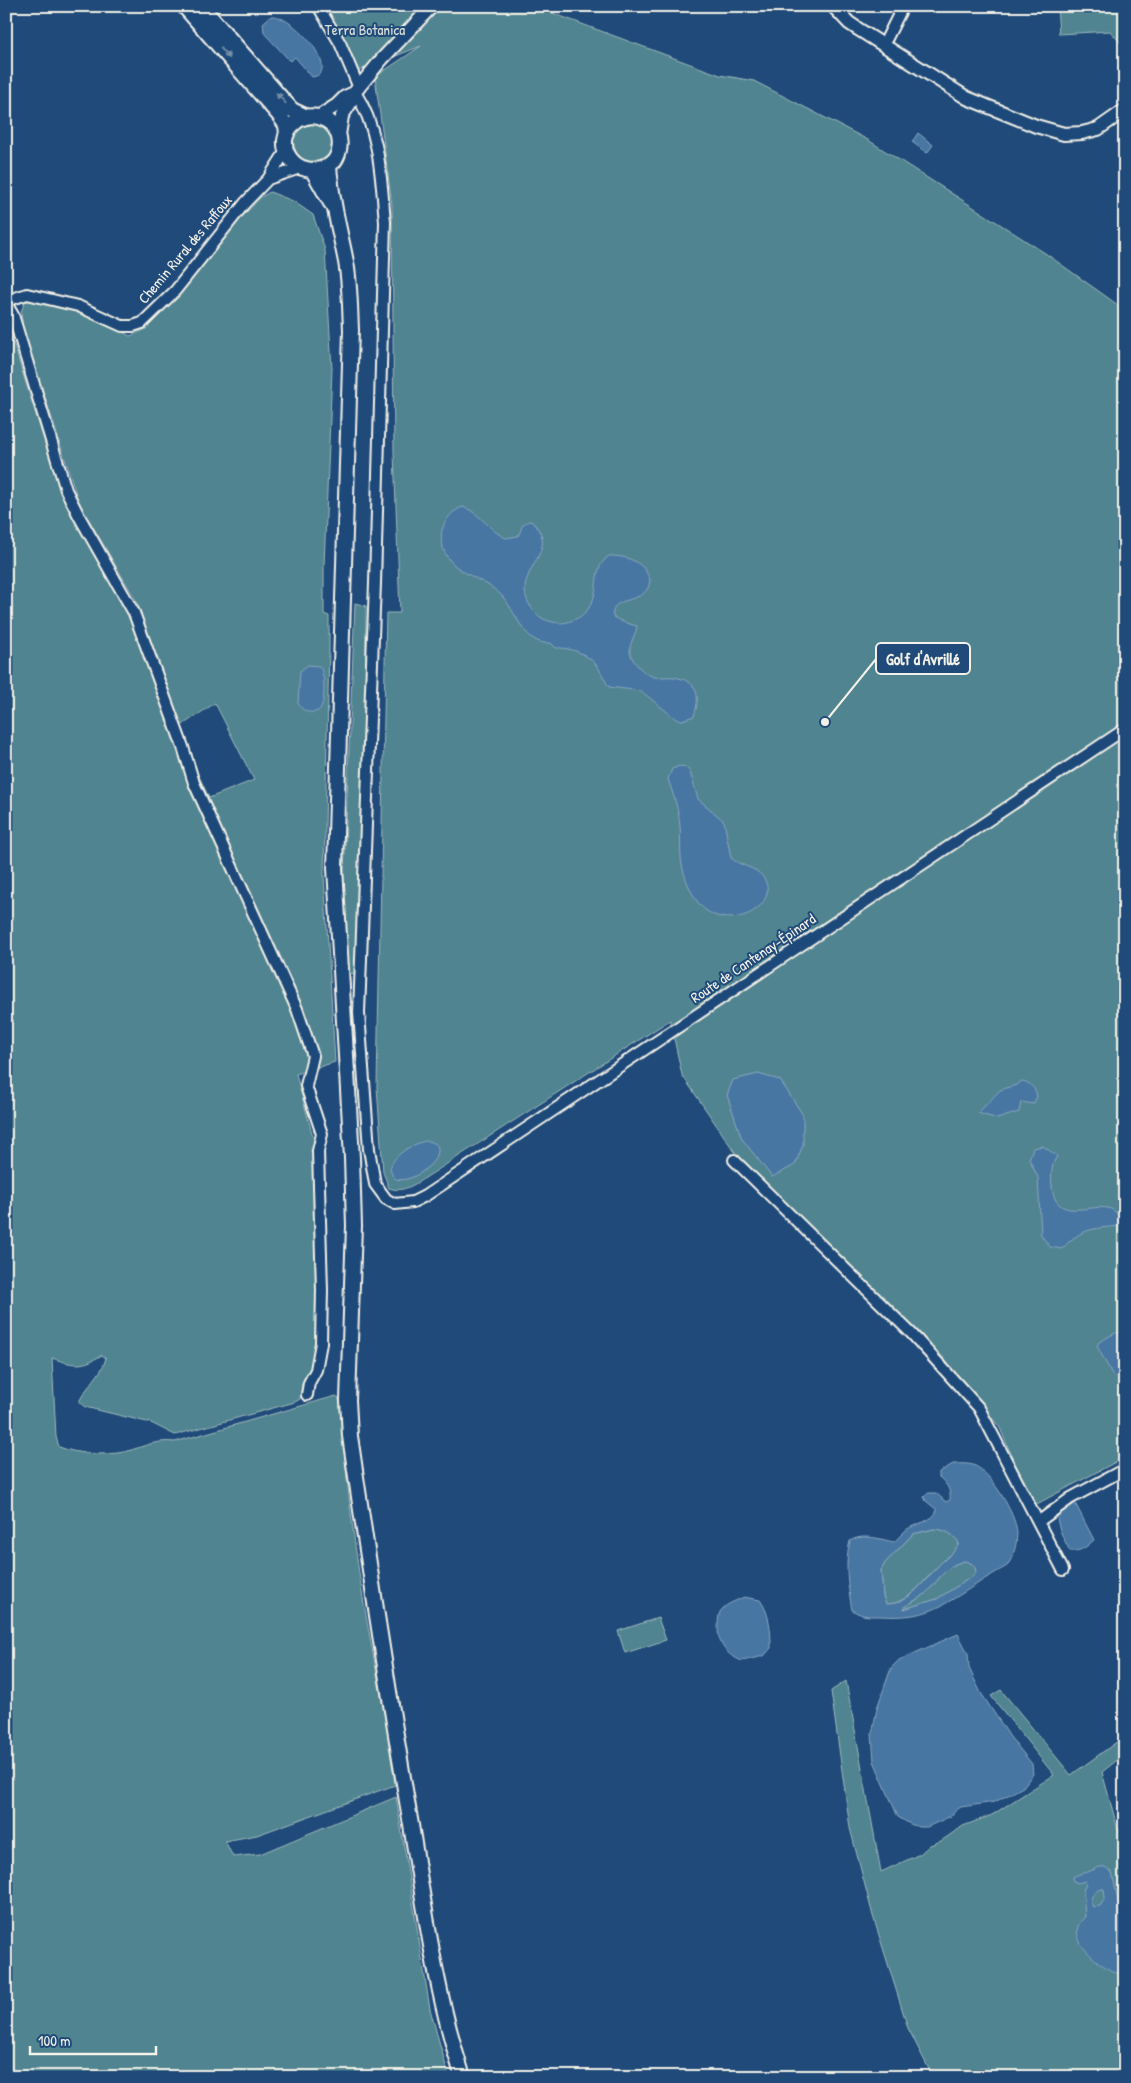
<svg xmlns="http://www.w3.org/2000/svg" width="1131" height="2083" font-family="'Patrick Hand',sans-serif">
  <rect width="100%" height="100%" fill="#1f4a7a"/>
  <filter id="ink" filterUnits="userSpaceOnUse"><feTurbulence type="fractalNoise" baseFrequency=".02" numOctaves="2"/><feDisplacementMap in="SourceGraphic" scale="10" xChannelSelector="R" yChannelSelector="G"/><feConvolveMatrix kernelMatrix="1 2 1 2 8 2 1 2 1" color-interpolation-filters="sRGB"/></filter>
  <g filter="url(#ink)">
    <path fill="#508490" stroke="#a2babc" d="M321,6H581L552,13L720,75L754,81L868,140L1045,253L1125,310V1457L1033,1506L1000,1428L941,1355L752,1177L682,1075L670,1020L425,1178C413,1185 403,1193 389,1188L383,1172L377,1087L386,613H400L394,452L392,205L375,77L421,46L358,71Z
      M1057,6H1115L1125,16V48L1110,31L1059,34Z
      M292 144a21 21 0 1 1 42 0a21 21 0 1 1-42 0Z
      M270,192L293,201L313,215L325,250L332,369L324,565V614L329,616V649L324,875L335,1062L296,1074L315,1144L311,1150L316,1172L318,1336L310,1376L302,1384L300,1399L295,1402L175,1435L151,1423L85,1407L79,1402C86,1386 102,1375 106,1358L102,1355C82,1367 75,1366 52,1358L56,1437L59,1447C78,1454 98,1455 118,1453C139,1450 152,1439 175,1442L336,1396L339,1398C345,1465 352,1531 363,1598C373,1660 388,1722 395,1785L257,1835L225,1841L233,1857L260,1854L396,1797L430,2009L449,2077H6V326L10,333L52,465L70,508L138,629L191,778L199,776L209,798L254,780L215,703L181,726L137,602L79,503L23,328L21,312L25,301C57,297 102,321 130,336L146,329L182,292L241,218L261,197Z
      M355,603L366,606L365,755L356,974L348,973L347,967L344,874Z
      M933,1529C944,1529 954,1534 959,1543C955,1553 948,1556 941,1563C925,1578 910,1604 886,1604L883,1597L881,1570L885,1563L913,1534Z
      M964,1561C971,1562 975,1565 976,1572L973,1576L937,1599L904,1609V1607C911,1603 919,1599 925,1594C938,1582 945,1565 964,1561Z
      M658,1618L666,1640L625,1653L618,1631Z
      M846,1681L881,1872L920,1854L930,1845L941,1841L963,1826L992,1815L1054,1775L991,1696L1001,1690L1071,1775L1125,1736V1754L1102,1772L1118,1830H1125V2077H933L908,2028L873,1916L850,1828L831,1691Z"/>
    <path fill="#4776a3" stroke="#8ca7bf" fill-rule="evenodd" d="M271,16C293,14 344,73 312,77L295,57L290,61L264,33L263,23Z
      M918,133L933,145L927,153L912,142Z
      M463,507C480,512 489,531 506,538L518,536C523,528 519,523 531,521C566,551 507,572 531,607C538,618 547,622 560,623C567,623 575,620 581,616C606,596 587,572 609,556C627,556 644,561 650,580C648,607 609,593 613,617L623,622L637,626C636,635 629,643 630,652C632,662 644,674 654,677C660,678 667,676 673,677C698,680 701,695 694,716L682,720L676,719L641,691L609,687C605,681 603,675 599,669C591,655 571,647 556,648L551,643C523,646 517,611 501,595C483,576 447,574 442,543C441,537 441,530 444,525C448,516 454,510 463,507Z
      M308,665L319,666C325,671 325,697 322,705C318,717 302,713 298,703L300,671Z
      M680,766L686,767L690,772L698,799L724,821L731,858C740,866 756,867 763,877C784,907 723,938 697,901C689,890 682,871 681,858C680,847 681,837 680,827C679,810 673,794 668,779L672,769Z
      M758,1074L780,1080L803,1115V1145L795,1165L772,1177L742,1139L727,1095L733,1080Z
      M1022,1081C1030,1082 1036,1089 1037,1097L1033,1104L1021,1102L1019,1112L997,1119L978,1113L1000,1090L1016,1085Z
      M426,1141C460,1144 414,1189 394,1178L390,1170C391,1156 413,1143 426,1141Z
      M1043,1146L1057,1156C1051,1166 1051,1175 1052,1186C1056,1235 1114,1185 1121,1223L1119,1226C1092,1229 1081,1228 1062,1249L1050,1247L1041,1235L1038,1177L1029,1159L1033,1148Z
      M1115,1333H1121L1125,1336L1124,1384L1113,1376L1097,1346L1099,1342Z
      M953,1464C959,1464 967,1463 973,1465C990,1470 1016,1515 1017,1532C1017,1544 1014,1556 1007,1566C997,1572 987,1577 977,1584C941,1607 926,1619 881,1616C869,1616 863,1617 852,1610C848,1587 844,1563 850,1541C862,1533 880,1539 894,1542C898,1538 902,1534 906,1530C915,1523 934,1522 937,1510L926,1501L924,1497L927,1493H936L946,1502L950,1500C951,1490 947,1484 939,1477V1472ZM933,1529C944,1529 954,1534 959,1543C955,1553 948,1556 941,1563C926,1578 910,1605 886,1604L883,1597L881,1570L885,1563L913,1534ZM964,1561C971,1562 975,1565 976,1572L973,1576L937,1599L904,1609V1607C911,1602 919,1599 925,1594C938,1582 945,1565 964,1561Z
      M1073,1499L1094,1540C1086,1547 1081,1552 1070,1551C1063,1538 1056,1525 1057,1511Z
      M744,1597L760,1600C770,1614 771,1631 771,1648L764,1656L742,1661C726,1655 718,1644 718,1628C718,1623 718,1616 720,1612C725,1604 736,1601 744,1597Z
      M958,1634L968,1653L969,1668L981,1693L1010,1737L1032,1764L1033,1774L1023,1787L995,1802L961,1807L956,1810L951,1816L927,1827H919L910,1824L898,1817L874,1761L872,1734L877,1708L891,1668L899,1660Z
      M1098,1867H1105L1112,1872L1118,1901L1125,1916V1971L1116,1973C1099,1965 1061,1937 1085,1917L1083,1891L1086,1884L1085,1881L1078,1883L1073,1881V1877C1081,1872 1090,1873 1098,1867ZM1100,1889H1104L1105,1898L1100,1906L1093,1907C1088,1899 1093,1893 1100,1889Z"/>
    <g fill="none" stroke-linecap="round" stroke-linejoin="round">
      <path stroke="#8ca7bf" stroke-width="2.5" d="M1118,6L1125,13"/>
      <g stroke="#f4f1e8" stroke-width="14">
        <path id="minor" d="M318,6L340,43L359,88
          M884,44L903,6
          M355,92C380,130 381,178 385,222L375,583L359,1013L369,1149L375,1184L386,1199L395,1204L413,1202L425,1196L1125,729
          M268,179L300,168
          M6,301L27,294L78,306L122,326H133L142,323L175,291L245,203L268,179L286,151
          M6,303L13,315L66,490L79,516L134,613L183,747L194,783L297,1009L313,1056L306,1086L322,1134L318,1151L322,1290L321,1343L316,1370L309,1383L307,1395
          M734,1160L912,1334L979,1408L1063,1570
          M1038,1522L1071,1498L1125,1469"/>
      </g>
      <g stroke="#f4f1e8" stroke-width="16">
        <path id="tertiary" d="M833,6L849,23L858,29L967,98L1036,126L1064,134L1082,133L1098,129L1125,110
          M318,117L337,105L345,97L354,93L382,59L432,6
          M339,135L342,116L351,102L354,93"/>
      </g>
      <g stroke="#f4f1e8" stroke-width="18">
        <path id="secondary" d="M184,6L279,115L286,125L287,134
          M201,6L282,99L292,110L307,117
          M330,165C296,184 268,142 297,121C312,111 332,118 338,134C341,142 340,152 335,160C334,162 331,163 330,165C328,170 331,179 331,184C334,211 341,236 346,262C350,284 350,308 351,330L335,868L352,1158L354,1226L348,1400L350,1436C369,1566 389,1696 411,1825C425,1909 436,1995 463,2077
          M313,171L331,203"/>
      </g>
      <use href="#minor" stroke="#1f4a7a" stroke-width="10"/>
      <use href="#tertiary" stroke="#1f4a7a" stroke-width="12"/>
      <use href="#secondary" stroke="#1f4a7a" stroke-width="14"/>
    </g>
    <defs><path id="oneway-solid" d="M-6-.8H1V-3.2L6.5 0L1 3.2V.8H-6Z" transform="scale(1.25)"/></defs>
    <g fill="#748da6">
      <use href="#oneway-solid" transform="translate(225 53) rotate(49)"/>
      <use href="#oneway-solid" transform="translate(281 98) rotate(-132)"/>
    </g>
  </g>
  <g text-anchor="middle" dominant-baseline="central" stroke-width="4" stroke-linejoin="round" paint-order="stroke">
    <g font-size="15" fill="#dbe1db" stroke="#1f4a7a">
      <text x="365" y="29">Terra Botanica</text>
    </g>
    <g font-size="15" fill="#f4f1e8" stroke="#1f4a7a">
      <text transform="translate(185 249) rotate(-50)">Chemin Rural des Raffoux</text>
      <text transform="translate(753 958) rotate(-34)">Route de Cantenay-Épinard</text>
    </g>
  </g>
  <path fill="none" stroke="#f4f1e8" stroke-width="2" d="M825 722L876 659"/>
  <circle fill="#f4f1e8" stroke="#1f4a7a" stroke-width="2" cx="825" cy="722" r="5"/>
  <rect fill="#1f4a7a" stroke="#f4f1e8" stroke-width="2" x="876" y="643" width="94" height="31" rx="5"/>
  <g font-size="16" text-anchor="middle" font-weight="bold" fill="#f4f1e8">
    <text x="923" y="665">Golf d'Avrillé</text>
  </g>
  <rect width="1131" height="2083" fill="none" stroke="#1f4a7a" stroke-width="25"/>
  <rect x="12" y="12" width="1106" height="2058" fill="none" stroke="#f4f1e8" stroke-width="2" filter="url(#ink)"/>
  <path d="M30 2046v8h126v-8" fill="none" stroke="#f4f1e8" stroke-width="2.5"/>
  <text x="38" y="2046" font-size="15" fill="#f4f1e8" stroke="#1f4a7a" stroke-width="4" paint-order="stroke">100 m</text>
</svg>
